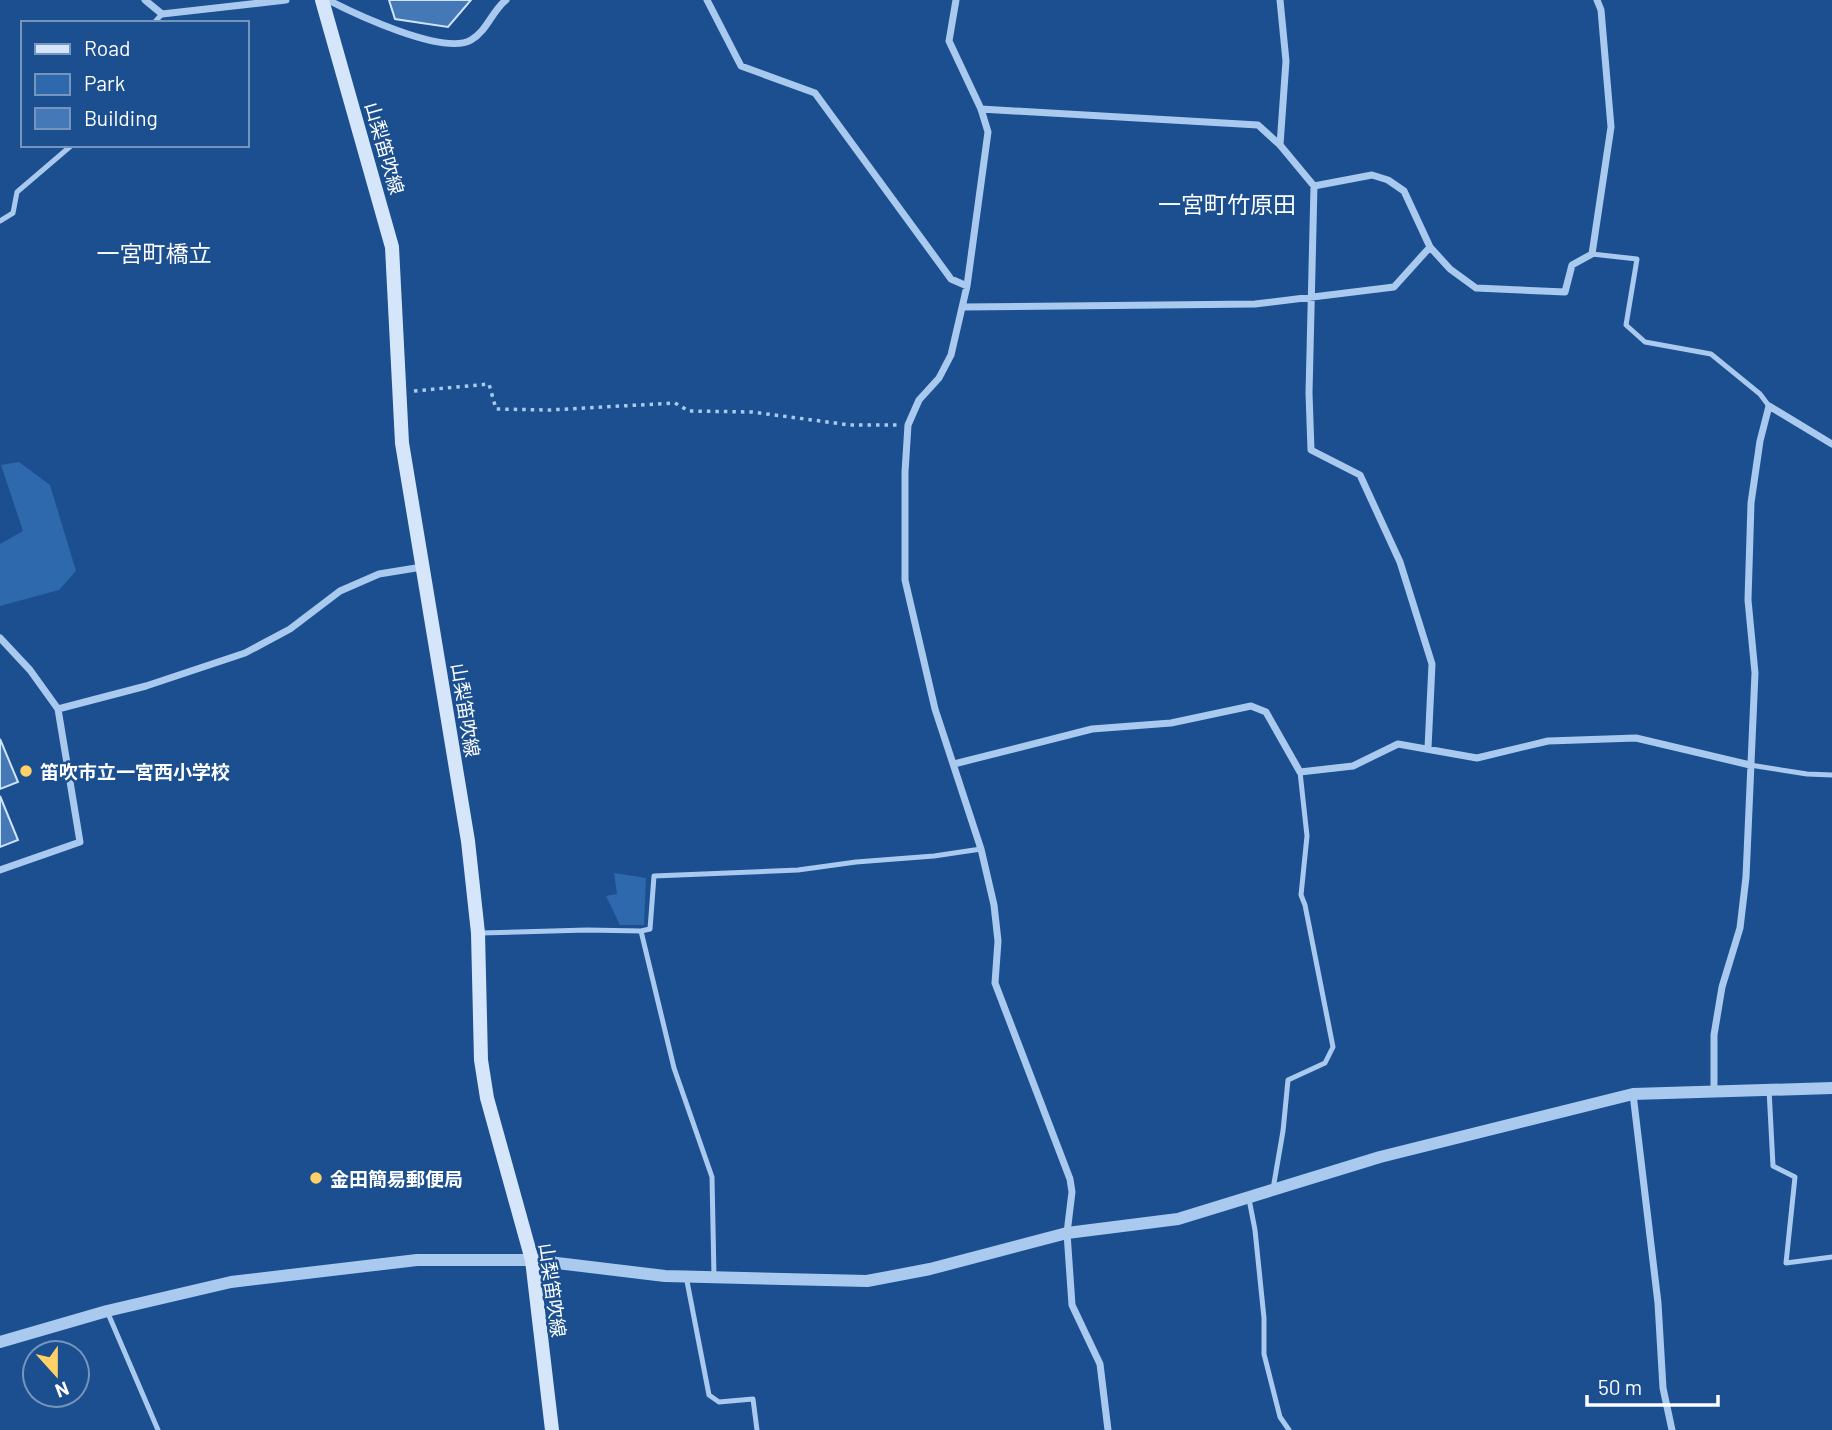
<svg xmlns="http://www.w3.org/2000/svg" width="1832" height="1430" font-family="Barlow,'Noto Sans JP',sans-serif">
  <rect width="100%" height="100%" fill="#1b4f8f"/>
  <path fill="#2e69ad" d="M19,462L50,485L76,571L59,590L0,606V544L23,531L1,465Z
    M614,873L646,878L644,925H620L606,896L617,894Z"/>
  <path fill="#4478b7" stroke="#cfe3fa" stroke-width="2" d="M389,0H471L448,27L395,19Z
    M0,739L18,782L0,789Z
    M0,796L18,840L0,847Z"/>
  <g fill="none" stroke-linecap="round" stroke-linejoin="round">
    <path stroke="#a9c9ee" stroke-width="3.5" stroke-dasharray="3.5 5" stroke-linecap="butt" d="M414,391L489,384L496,409L549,410L675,403L689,411L752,412L850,425H898"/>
    <path stroke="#a9c9ee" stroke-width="5" d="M154,23L162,14
      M0,221L13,213L17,192L72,145
      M1592,254L1637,259L1626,325L1645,342L1711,354L1760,394L1769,406
      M1750,765L1807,774L1832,775
      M641,931L674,1068L712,1177L714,1276
      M481,933L587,930L641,931L650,929L654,876L798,870L856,862L934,856L981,849
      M1769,1089L1773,1166L1795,1177L1786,1263L1832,1257
      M1273,1189L1283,1131L1288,1080L1325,1063L1333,1047L1305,905L1301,895L1307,836L1300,772
      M1249,1199L1255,1230L1264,1318V1354L1280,1417L1289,1430
      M686,1276L709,1395L719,1402L753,1399L757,1430
      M107,1311L158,1430"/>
    <path stroke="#a9c9ee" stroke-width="7" d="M145,0L162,14L286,0
      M328,0C355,14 444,56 471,40C487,31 492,11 506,0
      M707,0L741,66L815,93L951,279L967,286
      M956,0L949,41L981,109L988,132L967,286L951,355L939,378L919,400L908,425L905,472V580L935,709L981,849L994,905L998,941L995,983L1070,1179L1072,1192L1067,1233L1072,1305L1100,1364L1108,1430
      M1280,0L1286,61L1280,145
      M981,109L1258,125L1280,145L1314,186L1309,393L1311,450L1360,475L1400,562L1432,664L1428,748
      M1314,186L1372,175L1388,180L1404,191L1430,247L1450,269L1476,288L1565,292L1572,265L1592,254L1611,127L1601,10L1597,0
      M963,307L1255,304L1394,287L1430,247
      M0,638L30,670L58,709L80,842L0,870
      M58,709L146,686L245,653L290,629L340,591L379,574L422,567
      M954,764L1092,729L1171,723L1251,706L1266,712L1300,772L1353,766L1398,744L1477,758L1548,741L1636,738L1750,765
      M1714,1091V1035L1722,987L1740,928L1746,877L1755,673L1748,600L1751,503L1760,441L1769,406L1832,444
      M1633,1094L1658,1303L1663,1388L1672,1430"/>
    <path stroke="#a9c9ee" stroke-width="12" d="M0,1342L107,1311L231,1282L417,1260H532L665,1276L867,1281L930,1269L1067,1233L1178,1219L1380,1157L1633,1094L1832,1088"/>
    <path stroke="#d6e6fa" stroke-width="14" d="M322,0L392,247L402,443L468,841L478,933L481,1060L487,1098L532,1260L552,1430"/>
  </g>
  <g fill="#ffd166" stroke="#1b4f8f" stroke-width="2.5">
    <circle cx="26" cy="771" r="7"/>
    <circle cx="316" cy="1178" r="7"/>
  </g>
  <g text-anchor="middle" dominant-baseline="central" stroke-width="5" stroke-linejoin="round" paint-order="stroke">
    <g font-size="19" fill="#fff" stroke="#1b4f8f">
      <text transform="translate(385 148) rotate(74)">山梨笛吹線</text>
      <text transform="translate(466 710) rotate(81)">山梨笛吹線</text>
      <text transform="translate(553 1290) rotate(82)">山梨笛吹線</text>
    </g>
    <g font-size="19" font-weight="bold" fill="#fff" stroke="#1b4f8f" text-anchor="start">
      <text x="40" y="771">笛吹市立一宮西小学校</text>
      <text x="330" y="1178">金田簡易郵便局</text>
    </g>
    <g font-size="23" fill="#fff" stroke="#1b4f8f">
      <text x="1227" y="204">一宮町竹原田</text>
      <text x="154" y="253">一宮町橋立</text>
    </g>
  </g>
  <rect x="21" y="21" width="228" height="126" fill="#1b4f8f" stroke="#7695bc" stroke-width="2"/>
  <rect x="35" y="44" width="35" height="10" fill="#d6e6fa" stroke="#7695bc" stroke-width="2"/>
  <text x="84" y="56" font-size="21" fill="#ffffff">Road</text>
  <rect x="35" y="74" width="35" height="21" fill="#2e69ad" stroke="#7695bc" stroke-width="2"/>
  <text x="84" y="91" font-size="21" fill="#ffffff">Park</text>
  <rect x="35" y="108" width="35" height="21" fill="#4478b7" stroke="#7695bc" stroke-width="2"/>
  <text x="84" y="126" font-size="21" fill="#ffffff">Building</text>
  <g transform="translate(56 1374) rotate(159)"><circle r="33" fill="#1b4f8f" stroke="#7695bc" stroke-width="2"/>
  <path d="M0-5L12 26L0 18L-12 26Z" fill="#ffd166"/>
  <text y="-10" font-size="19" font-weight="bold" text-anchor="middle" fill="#ffffff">N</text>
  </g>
  <path d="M1587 1395v10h131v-10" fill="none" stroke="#ffffff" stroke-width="3.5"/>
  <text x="1598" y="1395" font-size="21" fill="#ffffff" stroke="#1b4f8f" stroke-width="5" paint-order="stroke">50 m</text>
</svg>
